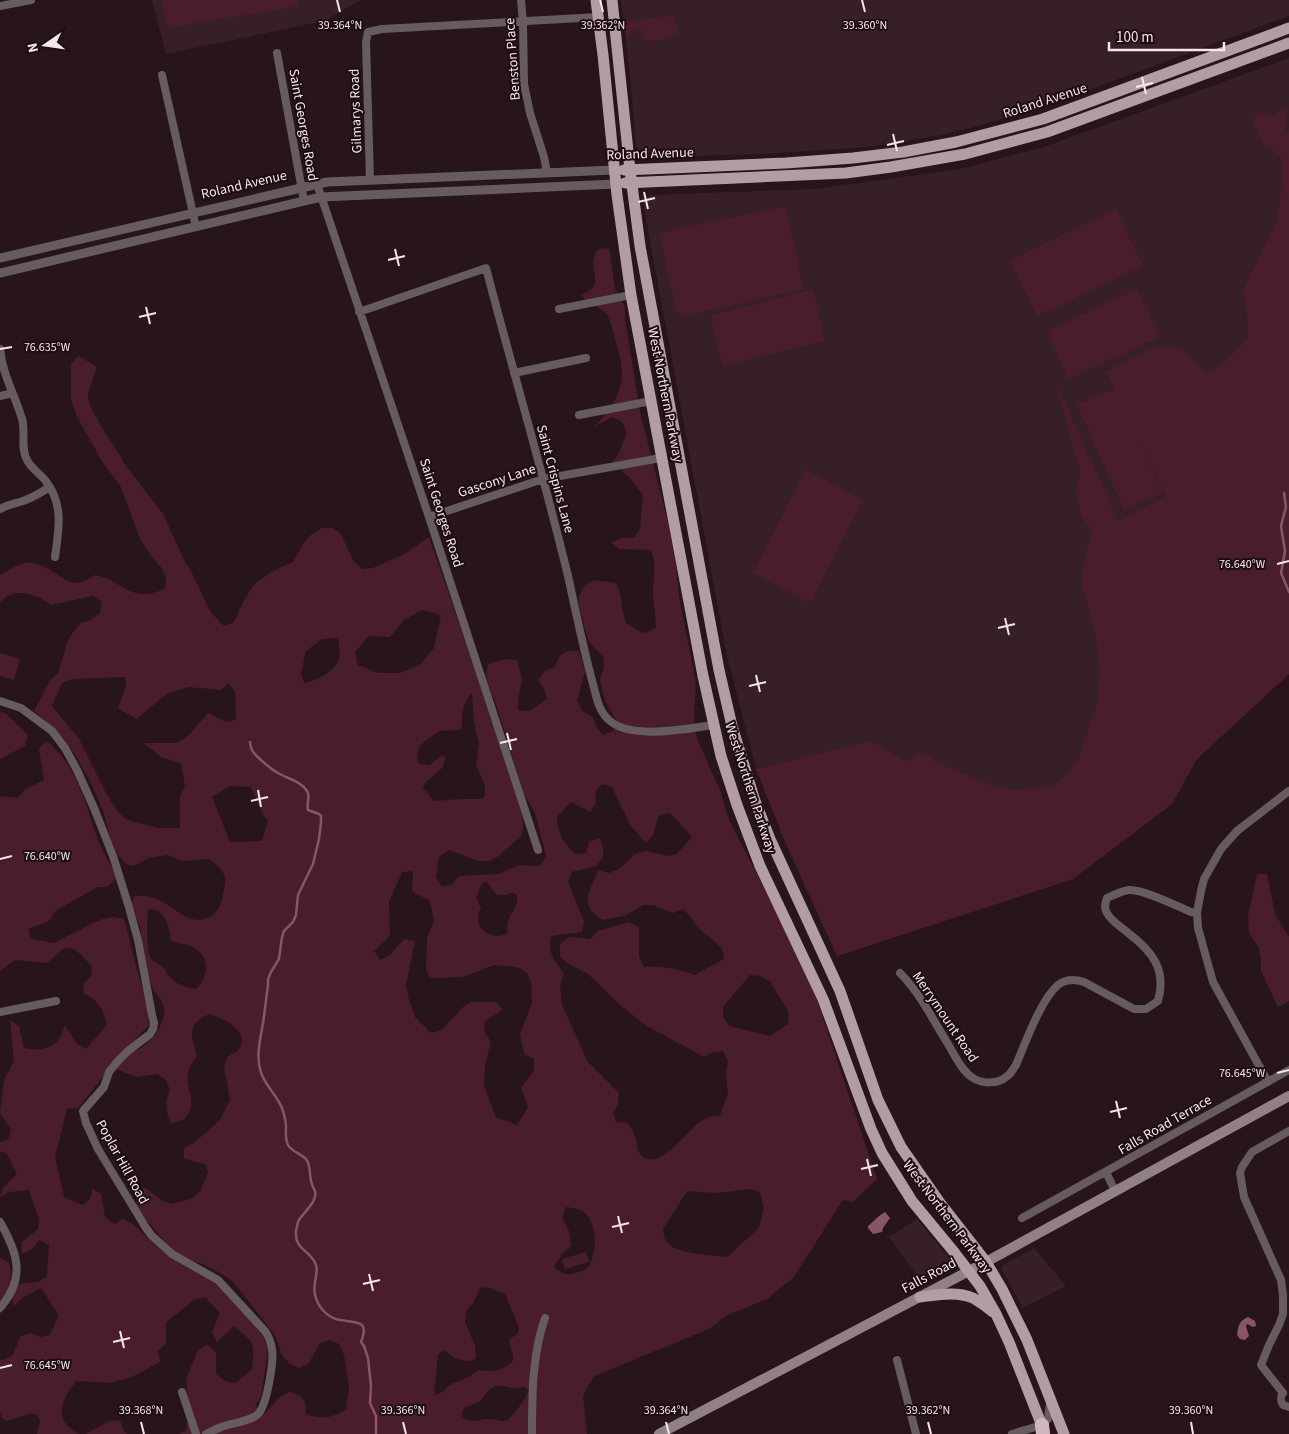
<svg xmlns="http://www.w3.org/2000/svg" width="1289" height="1434" font-family="'Source Sans 3',sans-serif">
  <rect width="100%" height="100%" fill="#27151b"/>
  <path fill="#371f26" d="M152,0H361L324,21L166,54Z
    M621,0H1289V16L1056,102L996,121L947,134L868,147L779,153L646,158L639,155L636,147L631,85Z
    M1289,58V674L1197,759L1172,804L1073,879L837,956L786,844L756,769L732,675L727,656L643,203L650,195L815,189L960,169L1044,147Z
    M917,1219L951,1260V1264L949,1267L922,1283L889,1237Z
    M1034,1248L1066,1286L1023,1308L1001,1269L1003,1265Z"/>
  <path fill="#4a1d2c" fill-rule="evenodd" d="M162,0H298L299,6L167,28Z
    M673,16L679,33L662,40L642,41L644,36L641,29L637,28C631,30 631,33 631,39L627,40L625,22Z
    M1282,108L1287,109L1285,133L1289,129V674L1197,759L1172,804L1073,879L837,956L786,844L756,769L872,741L906,762L917,754L923,752L932,757L936,762L969,776L991,785L1017,790L1035,789L1053,785L1068,774L1079,757L1098,700L1100,670L1095,631L1081,583L1086,554L1092,530L1081,516L1076,494L1080,472L1055,380L1118,521L1166,496L1137,433L1163,493L1124,510L1077,405L1115,388L1106,372L1156,347L1181,348L1206,373L1223,364L1248,338L1247,314L1243,291L1277,222L1282,181L1281,156L1274,153L1272,147L1262,142L1256,127L1252,125L1258,111L1271,117Z
    M785,206L804,289L684,316L676,310L659,233Z
    M1116,209L1143,266L1037,316L1010,260Z
    M609,248L615,289L625,307V318L640,412L668,523L676,565L679,596L695,678L696,688L694,710L695,731L698,741L720,790L729,820L808,973L877,1179L853,1202L843,1200L793,1278L767,1299L726,1316L709,1329L594,1376L583,1396L587,1434H179L186,1431L189,1412L186,1379L198,1350L207,1345L216,1352V1374L225,1381L236,1383L252,1369C255,1343 255,1343 234,1326L217,1342L212,1332L220,1313L205,1297L194,1300L166,1322V1343L158,1351L160,1362L130,1378L109,1383L76,1381C68,1393 57,1405 64,1421C66,1426 74,1430 78,1434H37L40,1420L37,1415L32,1413L7,1421L2,1418L0,1412V1359L2,1360L12,1356L21,1336L30,1333L41,1337L50,1335L59,1315L41,1288L22,1298L14,1306L12,1296L16,1284L38,1282L47,1277L49,1245L39,1240L32,1249L22,1254L21,1243L38,1229L39,1219L29,1190L8,1192L0,1198L2,1189L17,1174L7,1154L0,1151V1142L8,1140L11,1130L0,1113L4,1080L14,1061L10,1020L19,1026L24,1048C46,1052 59,1047 65,1025L76,1043L86,1049L107,1025C104,1009 97,999 83,993L84,983L92,975L91,965L75,949L64,948L47,963L15,960L0,971V796L18,798L25,789L44,780L39,749L46,741C80,766 86,811 101,847C106,858 113,867 116,879L107,887H97L54,912L49,921L28,929L31,939L54,943L93,923L103,919L114,917L124,919L147,1007L149,1025L111,1064L99,1082L78,1108L67,1109L55,1157L64,1197L83,1205L91,1198L92,1188L101,1194L105,1217L114,1224L123,1219L133,1224L157,1247L184,1266L214,1280L258,1324L268,1348L261,1397L255,1406L265,1413L280,1397L290,1392C304,1396 306,1400 306,1414C320,1419 333,1419 346,1409L349,1387L344,1355L339,1344L329,1340L319,1344L309,1363L299,1368L290,1364L282,1355L275,1335L233,1282L224,1275L205,1265L174,1254L152,1226L142,1217L136,1207L138,1196L144,1187L161,1200L171,1204L191,1199L200,1192L208,1172L205,1164L184,1159V1148L194,1143L220,1120L230,1100L224,1066L228,1056L238,1051L243,1040C236,1023 226,1021 210,1014C186,1023 191,1035 197,1056C193,1062 189,1067 188,1073C185,1087 196,1099 189,1112C185,1121 179,1122 170,1123L167,1112L166,1101L170,1090L166,1080L157,1074L136,1077L116,1069L123,1060L131,1053L141,1048L157,1033L162,1022L165,1011L162,1001L155,992L150,982L140,927L131,906L134,896C142,895 149,896 157,899C167,903 174,910 183,915C198,924 215,920 221,903C223,897 224,889 225,883C226,871 218,866 209,859L183,861L167,855L149,858L133,866C129,865 126,864 123,861C111,847 108,828 103,811C96,792 86,773 76,756C64,737 50,725 34,711L50,681L58,673L68,640L74,631L81,623L91,620L100,613L102,602L93,596L51,605C41,597 23,589 10,595C6,596 3,600 0,602V575C8,571 16,565 25,563C46,559 62,585 78,583C85,582 90,578 95,575C123,580 133,606 165,588L166,577L161,567L153,559L140,539L121,487L102,461L77,417L71,400V363L79,356L97,367C94,376 90,385 88,394C86,409 117,447 124,463L163,514L185,562L191,571L209,609L216,618L224,626L234,622L243,602L255,583L273,571L293,562L304,542L312,534L322,528H333L341,534L354,562L363,569L373,568L404,554L429,537L477,674L489,715L500,745L522,814L523,824L522,835L499,856L489,861H479L448,850L439,857L436,877L442,886L452,885L459,876L499,874L519,865L540,866L546,856L538,824L535,813L524,794L497,707L489,686L486,675L488,664L506,659L517,660L522,680L518,700V710L529,711L547,699L544,689L538,680L545,671L555,667C560,653 564,650 579,651L585,672L577,701L582,711L593,717L596,726L603,735L613,731L616,720L605,701L600,679L604,668L603,657L588,640L579,606V595L585,585L594,580L616,583L620,593L623,613L626,623L635,629L645,633L656,628C656,616 653,604 653,592C653,577 657,565 651,550L619,549L611,542L622,538H634L640,529L643,495L629,477L612,463L619,453L627,432L622,422L612,417L594,427C623,395 628,380 615,339C613,331 611,320 606,313C601,308 596,307 590,303C587,301 584,298 581,295C603,286 593,278 593,260C594,256 596,252 598,249ZM422,610L441,615L434,648L420,665L400,673H378L358,665L355,652L369,636L390,637L404,620ZM338,638C339,644 340,652 339,658C337,671 316,681 304,683L301,673L306,651L322,639ZM125,677L126,687L118,708L136,719L168,693L189,687L221,690L229,683L235,693L236,720L226,722L208,713L186,738L176,743H144L161,757L181,764L185,786L180,796V828H158L127,820L119,813L107,795L79,739L52,706L62,683L72,679ZM472,693L474,723L479,744L476,765L485,785V795L482,799H461L434,801L423,788L425,783L442,768L446,758L442,755L430,765L419,764C414,751 420,744 431,737C434,735 438,731 441,731C449,729 454,732 461,729C463,724 461,720 462,716C463,709 466,698 472,693ZM602,784L612,787L631,826L646,843L653,835L659,815L670,813L692,837L677,854L667,856L646,851L635,854L619,869L609,873L599,870C589,891 578,906 603,920L624,916L643,905H653L673,913L683,909L691,917L697,927L722,948L724,959L695,975C678,969 662,965 644,967L639,957V927L629,922L598,931L590,939L569,937L560,944V956L568,964L587,973L619,1004L645,1025L704,1057L713,1052L723,1051L728,1061L726,1072L728,1094L720,1116C713,1116 707,1117 701,1121C688,1129 655,1178 639,1152C637,1150 638,1147 637,1144C635,1135 633,1130 627,1123L616,1122L613,1113L618,1104L619,1093L588,1062L562,1005L560,984L564,974C554,960 547,953 551,936L582,932L584,921L568,882L572,872L596,866L603,858V848L600,838L589,842L586,853L575,854C564,844 557,832 557,817L571,802L590,812L596,803L595,792ZM230,786L251,787L264,816L268,821L262,841L230,842L212,797ZM413,871L412,891L430,901L434,921L427,938L426,969L430,978L463,977L494,965L517,967L527,973L531,982L532,1003L520,1034L524,1054L534,1059V1071L521,1087L528,1107L517,1125L496,1117L484,1086L485,1064L491,1042L485,1033L484,1022L502,1010L496,1002H472L463,1007L442,1030L431,1033L415,1017L408,996L406,985L415,941L404,939L390,955L380,960L374,951L390,936L389,902L402,872ZM487,882L497,895H508L512,892L517,895C520,909 503,918 508,932C498,941 478,933 478,919C477,915 480,911 481,908L476,898L482,883ZM148,909C166,908 169,927 171,941C178,943 185,944 191,946C210,954 210,976 196,989C185,988 177,985 169,976C166,973 165,968 162,966C158,963 152,962 150,957C146,947 147,920 148,909ZM750,975L760,976L770,981L789,1013L788,1024L770,1036L729,1026L723,1017V1007ZM750,1189L760,1192L764,1208L759,1228L727,1257C712,1255 673,1254 666,1241C664,1238 664,1233 663,1229L687,1191L718,1193ZM566,1207C571,1208 577,1208 581,1210C598,1218 598,1254 588,1267C585,1271 580,1272 575,1273C566,1276 560,1273 554,1267L562,1254L571,1246L569,1231L562,1217ZM484,1287L490,1288L505,1294L519,1328L518,1333L509,1340L513,1356V1361C502,1371 493,1373 479,1370C469,1378 463,1379 452,1384C444,1388 445,1393 434,1395L438,1354L443,1351C449,1352 450,1355 455,1358C460,1361 467,1361 473,1361L476,1357L475,1346L465,1322L466,1311L473,1303L480,1289ZM498,1385L514,1388L524,1387L529,1390C527,1397 512,1419 505,1421C501,1422 495,1419 490,1419C476,1419 478,1424 463,1418L462,1413L464,1408L479,1402L489,1390Z
    M1137,289L1159,337L1069,379L1047,331Z
    M813,290L825,340L723,366L710,315Z
    M806,470L863,500L810,603L753,573Z
    M0,653L20,659L14,680L0,676Z
    M0,712L5,713L28,735L25,746L0,759Z
    M1257,874H1267L1275,914L1289,937V1001L1278,1007L1261,971V960L1259,948L1249,933L1248,916Z
    M586,1252L589,1262L565,1269L562,1259Z
    M0,1258L9,1263C15,1278 6,1301 0,1316Z
    M120,1420L124,1431L128,1434H85L110,1421Z"/>
  <path fill="#895564" d="M885,1212L890,1218L883,1228L882,1232L873,1234L868,1228V1226C874,1221 878,1216 885,1212Z
    M1248,1317L1255,1321L1256,1326L1253,1327L1247,1324L1246,1326L1249,1336L1245,1340L1240,1339L1237,1335C1238,1326 1239,1321 1248,1317Z"/>
  <g fill="none" stroke-linecap="round" stroke-linejoin="round">
    <path stroke="#895564" stroke-width="2.5" d="M1284,493L1286,507L1281,526L1285,551L1281,573L1289,592
      M250,742C250,745 251,747 252,750C254,755 272,770 278,773C288,779 301,781 307,791C311,797 306,803 308,810L319,814L321,816V823L319,839L313,864L298,895L296,915L293,922L284,931L282,937L279,959L271,972L268,979V986C266,998 265,1011 263,1023C260,1041 255,1058 262,1075C267,1087 277,1096 282,1108C284,1114 286,1120 286,1126C286,1133 285,1139 288,1145C292,1152 300,1153 306,1159C311,1165 309,1176 312,1184C312,1187 314,1188 315,1191C318,1201 304,1212 299,1220C297,1223 297,1227 296,1231C294,1250 311,1250 316,1265C319,1274 312,1284 315,1294C317,1306 327,1318 340,1320C356,1323 370,1319 361,1342L364,1346L368,1358L371,1386L370,1403L376,1416V1434"/>
    <path stroke="#665c5e" stroke-width="8" d="M521,0L523,22L524,84L530,113L544,157L547,173
      M0,6L31,0
      M277,53L304,201
      M162,75L196,227
      M370,180L366,42L368,32L382,29L599,17
      M317,184L427,511L538,850
      M559,309L631,295
      M359,312L486,268C513,371 543,473 568,576C576,612 583,648 593,684C596,695 598,709 607,718C627,741 686,729 713,725
      M0,349C3,377 15,394 22,419C26,432 20,448 27,460C31,468 39,473 45,480C64,504 59,528 55,557
      M514,373L586,358
      M0,396L12,393
      M579,415L651,401
      M0,509C7,505 13,504 20,502C31,499 40,493 50,487
      M429,517L543,479L661,458
      M0,701L21,708L52,731L65,748L77,770L94,808L113,856L128,904L138,940L152,1015L154,1023L153,1029L150,1034L128,1051L117,1062L109,1072L104,1087L83,1111L86,1123L98,1149L146,1228L152,1236L172,1254L218,1280L265,1331C269,1337 271,1342 272,1349C274,1361 267,1407 257,1415C250,1421 233,1423 224,1426C218,1428 212,1431 206,1434
      M900,973C920,993 933,1020 948,1044C955,1056 962,1071 973,1078C982,1084 998,1084 1006,1077C1011,1074 1013,1069 1016,1065C1025,1044 1041,999 1058,985C1066,979 1075,979 1084,982L1134,1009H1146L1158,1001C1167,969 1152,951 1127,932C1121,927 1111,921 1107,913C1104,909 1105,903 1107,898C1114,895 1121,891 1129,890C1143,889 1177,906 1191,912L1197,913
      M0,1012L56,1001
      M1268,1082L1213,982L1198,928L1197,913L1201,891L1204,879L1221,849L1237,831L1289,791
      M1106,1172L1115,1191
      M1022,1218L1289,1070
      M0,1222C18,1253 26,1278 0,1308
      M897,1360L916,1434
      M182,1392L196,1434
      M1283,1393L1261,1365L1269,1345L1279,1325L1283,1314V1295L1281,1280L1244,1197L1240,1173L1242,1167L1252,1152L1289,1131
      M1283,1393C1280,1397 1280,1400 1283,1405L1289,1407
      M532,1434C532,1395 532,1355 545,1318
      M1012,1434L1042,1425L1048,1419L1050,1403"/>
    <path stroke="#665c5e" stroke-width="9" d="M0,258L327,182L614,170
      M0,273L321,197L616,184"/>
    <path stroke="#918084" stroke-width="10" d="M659,1434L986,1262L1289,1096"/>
    <path stroke="#b29da2" stroke-width="11" d="M596,0L603,55L617,195L631,295L703,676L721,756L737,805L760,866L823,999L871,1129L882,1153L912,1201L954,1252L980,1286L996,1314L1009,1342L1044,1431
      M612,0L630,170L640,246L719,670L732,726L755,801L770,839L840,991L878,1100L901,1147L940,1203L986,1262L1002,1289L1027,1340L1064,1434
      M624,170L786,163L853,158L903,152L956,142L1043,119L1289,28
      M625,183L846,173L891,167L965,154L1047,132L1289,43
      M920,1297C937,1295 956,1291 973,1298C980,1302 987,1307 993,1312"/>
    <path stroke="#d0b6bd" stroke-width="14" d="M1042,1425L1043,1434"/>
  </g>
  <path fill="none" stroke="#f4e7ea" stroke-width="2" d="M337,0L340,12M600,0L603,12M862,0L865,12M1142,77L1146,94M1136,87L1153,83M893,134L897,151M887,145L904,141M644,192L648,209M638,202L655,198M395,249L399,266M388,260L405,256M146,307L150,324M139,317L156,313M0,349L12,347M1277,564L1289,561M1005,618L1009,635M998,628L1015,624M756,675L760,692M749,686L766,682M507,733L511,750M500,743L517,739M258,790L261,807M251,801L268,797M0,859L12,856M1277,1073L1289,1070M1116,1101L1120,1118M1110,1112L1127,1108M867,1159L871,1176M861,1169L878,1165M618,1216L622,1233M612,1227L629,1223M369,1274L373,1291M363,1284L380,1280M120,1331L124,1348M113,1342L130,1338M0,1368L12,1365M141,1422L144,1434M403,1422L406,1434M666,1422L669,1434M928,1422L931,1434M1191,1422L1193,1434"/>
  <g text-anchor="middle" dominant-baseline="central" stroke-width="4" stroke-linejoin="round" paint-order="stroke">
    <g font-size="14" fill="#f4e7ea" stroke="#1d0c12">
      <text transform="translate(513 59) rotate(-94)">Benston Place</text>
      <text transform="translate(1045 101) rotate(-18)">Roland Avenue</text>
      <text transform="translate(356 111) rotate(-92)">Gilmarys Road</text>
      <text transform="translate(303 125) rotate(80)">Saint Georges Road</text>
      <text transform="translate(650 154) rotate(-2)">Roland Avenue</text>
      <text transform="translate(244 185) rotate(-13)">Roland Avenue</text>
      <text transform="translate(665 395) rotate(79)">West Northern Parkway</text>
      <text transform="translate(555 479) rotate(75)">Saint Crispins Lane</text>
      <text transform="translate(497 481) rotate(-18)">Gascony Lane</text>
      <text transform="translate(441 513) rotate(72)">Saint Georges Road</text>
      <text transform="translate(750 788) rotate(72)">West Northern Parkway</text>
      <text transform="translate(945 1017) rotate(56)">Merrymount Road</text>
      <text transform="translate(1165 1125) rotate(-30)">Falls Road Terrace</text>
      <text transform="translate(122 1162) rotate(61)">Poplar Hill Road</text>
      <text transform="translate(947 1217) rotate(53)">West Northern Parkway</text>
      <text transform="translate(929 1276) rotate(-28)">Falls Road</text>
    </g>
  </g>
  <g font-size="12" text-anchor="middle" fill="#f4e7ea" stroke="#1d0c12" stroke-width="4" stroke-linejoin="round" paint-order="stroke">
    <text x="340" y="29">39.364°N</text>
    <text x="603" y="29">39.362°N</text>
    <text x="865" y="29">39.360°N</text>
    <text x="47" y="351">76.635°W</text>
    <text x="1242" y="568">76.640°W</text>
    <text x="47" y="860">76.640°W</text>
    <text x="1242" y="1077">76.645°W</text>
    <text x="47" y="1369">76.645°W</text>
    <text x="141" y="1414">39.368°N</text>
    <text x="403" y="1414">39.366°N</text>
    <text x="666" y="1414">39.364°N</text>
    <text x="928" y="1414">39.362°N</text>
    <text x="1191" y="1414">39.360°N</text>
  </g>
  <g transform="translate(45 45) rotate(257)" stroke="#1d0c12" stroke-width="4" paint-order="stroke">
  <path d="M0-4L9 19L0 12L-9 19Z" fill="#f4e7ea"/>
  <text y="-8" font-size="14" font-weight="bold" text-anchor="middle" fill="#f4e7ea">N</text>
  </g>
  <path d="M1109 42v8h115v-8" fill="none" stroke="#f4e7ea" stroke-width="2.5"/>
  <text x="1116" y="42" font-size="15" fill="#f4e7ea" stroke="#1d0c12" stroke-width="4" paint-order="stroke">100 m</text>
</svg>
